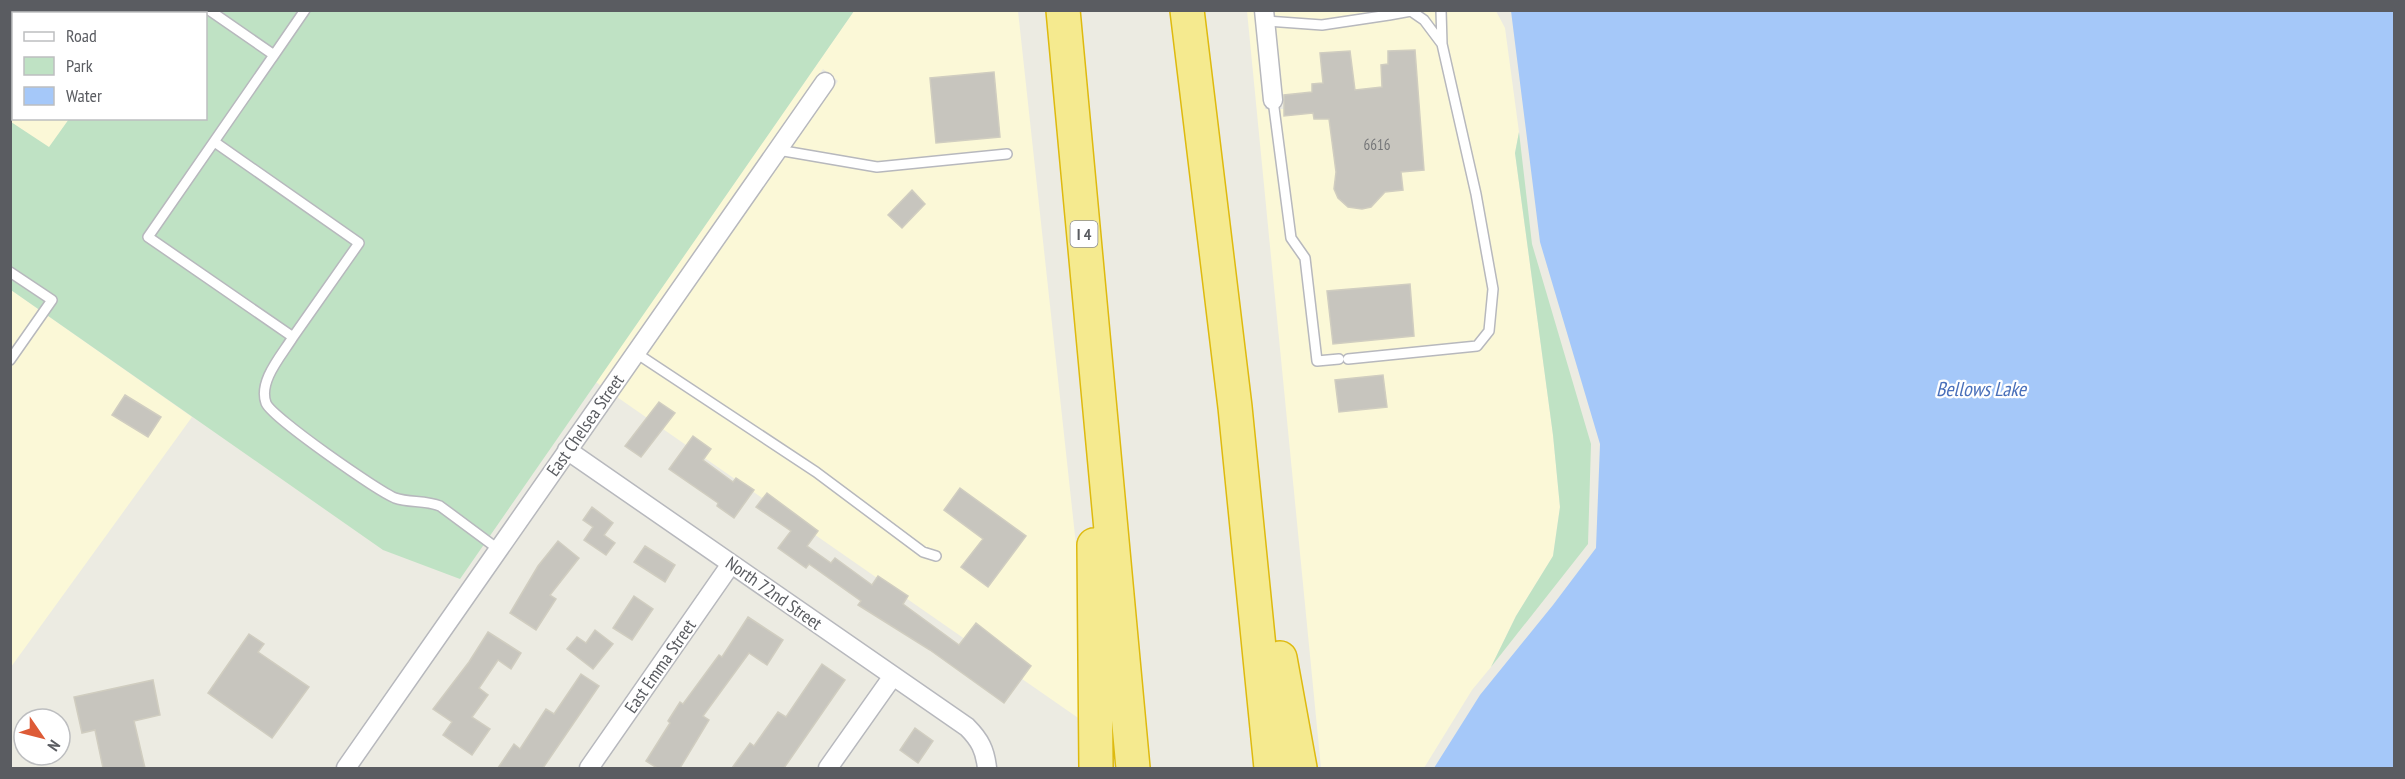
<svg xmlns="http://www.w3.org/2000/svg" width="2405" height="779" font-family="'PT Sans Narrow',sans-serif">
  <rect width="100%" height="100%" fill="#ecebe2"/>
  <path fill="#fbf8d7" d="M11,11H137L136,14H14V118L69,119L49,148L11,122Z
    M854,11H1018L1082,600L1084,722L617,397L838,81L823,69L601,386L596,382Z
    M1247,11H1255L1265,109H1284L1274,11H1496L1505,28L1519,132L1515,153L1553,435L1560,507L1553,556L1516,616L1491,667L1472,690L1424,768H1321Z
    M11,290L192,417L11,667Z"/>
  <path fill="#bfe2c4" d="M137,11H854L460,579L383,550L11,290V122L49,147L69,119L206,118V14L136,13Z
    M1519,132L1532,244L1591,444L1588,544L1491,667L1516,616L1553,556L1560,507L1553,435L1515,153Z"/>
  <path fill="#a5c8f9" d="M1511,11H2394V768H1434L1480,695L1553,605L1596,548L1600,444L1540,242Z"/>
  <path fill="#c7c5be" stroke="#d0cdc0" stroke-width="1.5" d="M1415,50L1424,170L1401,172L1403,190L1385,192L1371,207L1362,209L1348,207L1338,198L1334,189L1336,172L1329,119H1314L1313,113L1284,116V95L1312,92V84L1323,83L1320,53L1350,51L1355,90L1382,87L1381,65L1388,64V51Z
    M994,72L1000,137L936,143L930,78Z
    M912,190L925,204L902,228L888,215Z
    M1410,284L1414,336L1333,344L1327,291Z
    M1383,375L1387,407L1339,412L1335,380Z
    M125,395L161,417L148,437L112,415Z
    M659,402L675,413L641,457L625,446Z
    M693,436L711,449L703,460L733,482L736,478L754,490L734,518L717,506L718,503L669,469Z
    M960,488L1026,536L988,587L961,567L983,539L944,510Z
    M767,493L818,531L807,546L831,563L835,558L872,585L878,576L908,596L903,604L959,645L976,623L1031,666L1004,703L930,650L858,605L861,601L809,564L806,568L778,548L791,531L756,507Z
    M592,507L613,523L604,535L615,543L606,555L584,540L593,527L583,520Z
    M558,541L579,558L550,595L556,599L536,630L510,613L538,566Z
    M645,546L675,565L665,582L634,562Z
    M634,596L653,609L632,640L613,628Z
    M748,617L783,640L767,665L749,653L703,716L709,720L680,768H657L646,761L670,723L668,721L680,702L683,704L719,655L722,657Z
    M595,630L613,644L593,669L567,649L577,637L586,643Z
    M488,632L521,653L511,669L498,660L479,688L488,695L472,717L490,729L472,755L443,735L452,722L433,709L469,662Z
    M249,634L264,644L258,652L309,687L272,738L208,693Z
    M822,664L845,680L784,768H732L750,743L754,746L778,712L786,717Z
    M581,674L599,686L543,768H498L514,744L520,749L546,709L554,714Z
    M153,680L160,715L134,721L145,768H103L95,730L82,733L74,697Z
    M915,728L933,741L918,763L900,750Z"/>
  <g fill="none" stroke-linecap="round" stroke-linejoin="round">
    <g stroke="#b7b8bd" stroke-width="12">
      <path id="service" d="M209,10L274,55L148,237L293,337L359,243L216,143
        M1441,10L1442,44
        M1265,21L1322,25L1389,15V10
        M272,58L305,10
        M1273,100L1291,238L1305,258L1317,361L1339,359
        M778,150L877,167L1007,154
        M10,272L52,300L10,360
        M293,337C282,355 258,381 266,403C271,417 378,491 395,498C409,503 425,500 440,506L498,549
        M636,353L816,472L923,552L936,556
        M1348,359L1477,346L1489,331L1493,289L1476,194L1442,44L1424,20L1411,11L1389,15"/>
    </g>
    <g stroke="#b7b8bd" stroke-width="21">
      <path id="minor" d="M1264,10L1273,100
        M567,450L967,727C980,740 985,750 987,768
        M346,768L825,82
        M589,768L731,564
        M828,768L893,676"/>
    </g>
    <g stroke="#deba0f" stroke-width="36">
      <path id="motorway" d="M1063,10L1133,768
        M1187,10L1235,407L1271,768
        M1094,545L1096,768
        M1280,658L1300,768"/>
    </g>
    <use href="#service" stroke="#fff" stroke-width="9"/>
    <use href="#minor" stroke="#fff" stroke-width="18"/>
    <use href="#motorway" stroke="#f5ea8f" stroke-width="33"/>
  </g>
  <g text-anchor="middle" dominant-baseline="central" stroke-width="4.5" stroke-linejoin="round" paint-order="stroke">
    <g font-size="15" fill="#757678">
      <text x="1377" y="144">6616</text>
    </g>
    <rect fill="#fff" stroke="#8c8d90" stroke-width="1.5" x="1070.5" y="221" width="27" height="26" rx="4.5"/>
    <g font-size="16" font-weight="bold" fill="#5a5c61">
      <text x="1084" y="234">I 4</text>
    </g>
    <g font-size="18" fill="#5a5c61" stroke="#fff">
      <text transform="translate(585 425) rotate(-55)">East Chelsea Street</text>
      <text transform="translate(774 593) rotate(35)">North 72nd Street</text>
      <text transform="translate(660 666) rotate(-55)">East Emma Street</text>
    </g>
    <g font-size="20" font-style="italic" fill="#4a70ba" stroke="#fff">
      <text x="1981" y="389">Bellows Lake</text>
    </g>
  </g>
  <rect width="2405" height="779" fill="none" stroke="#5a5c61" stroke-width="24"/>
  <rect x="12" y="12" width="195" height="108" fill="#ffffff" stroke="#bdbec0" stroke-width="1.5"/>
  <rect x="24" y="32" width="30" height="9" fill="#ffffff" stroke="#bdbec0" stroke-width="1.5"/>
  <text x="66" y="42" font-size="18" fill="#5a5c61">Road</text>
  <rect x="24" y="57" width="30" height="18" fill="#bfe2c4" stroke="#bdbec0" stroke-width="1.5"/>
  <text x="66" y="72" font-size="18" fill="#5a5c61">Park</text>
  <rect x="24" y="87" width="30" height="18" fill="#a5c8f9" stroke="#bdbec0" stroke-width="1.5"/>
  <text x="66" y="102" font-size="18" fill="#5a5c61">Water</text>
  <g transform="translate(42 737) rotate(125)"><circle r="28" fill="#ffffff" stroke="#bdbec0" stroke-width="1.5"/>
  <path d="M0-4.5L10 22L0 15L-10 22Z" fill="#dd5b37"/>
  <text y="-9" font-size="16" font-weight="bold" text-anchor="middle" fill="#5a5c61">N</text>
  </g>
</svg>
